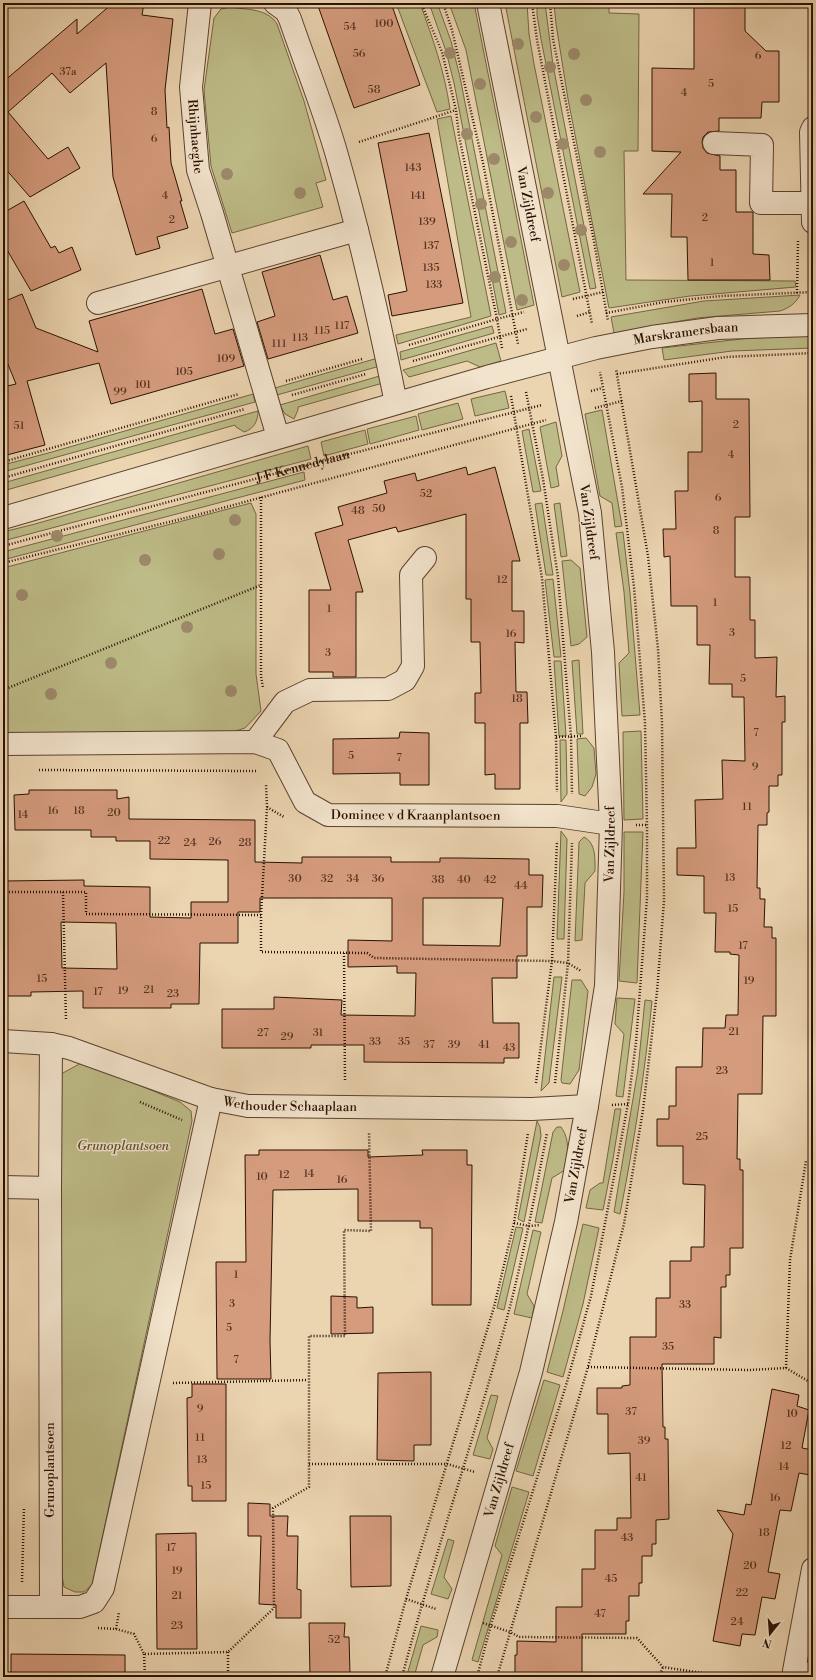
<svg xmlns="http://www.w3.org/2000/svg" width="816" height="1680" font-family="'Libre Bodoni',serif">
  <rect width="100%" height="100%" fill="#ebd4b0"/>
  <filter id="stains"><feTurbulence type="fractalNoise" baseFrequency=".005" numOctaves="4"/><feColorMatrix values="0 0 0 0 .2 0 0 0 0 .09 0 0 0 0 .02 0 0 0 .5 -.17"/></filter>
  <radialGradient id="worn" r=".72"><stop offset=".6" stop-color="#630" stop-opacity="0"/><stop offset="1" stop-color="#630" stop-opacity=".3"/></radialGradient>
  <path fill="#bdbb87" stroke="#746644" d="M396,3H420C433,40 444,69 450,109L437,112Z
    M429,3H437L439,8L451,41L460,77L506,313L499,315L454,83L446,51Z
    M449,3H474L534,305L517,310L466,50Z
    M505,3H527L529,34L534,64L580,292L562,297Z
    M537,3H545L553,65L596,288L590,289L541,39L537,15Z
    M554,3H609V13L639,14L638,151H624L626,280L795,281L796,287L690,296L609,308L568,99L556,24Z
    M230,7C247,10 267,8 277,24L304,101L326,180L316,183L323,207L232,233L211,166L206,113L204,90L214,18L221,9Z
    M451,116L491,316L398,344L396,335L471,317L437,119Z
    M800,295C795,304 789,308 780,311L697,318L614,333L611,317L704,301Z
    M492,326L494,333L401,360L400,352Z
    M813,336V348L732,351L664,360L662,348L750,338Z
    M496,343L501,361L480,367L467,361L409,377L403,370Z
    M378,358L380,366L277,395L275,388Z
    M383,375V383L298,407V410L294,419L285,414L280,405Z
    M505,391L509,408L475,416L471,399Z
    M253,394L255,402L3,472V465L52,452Z
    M458,403L463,419L422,430L418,414Z
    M602,410L622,526L615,527L612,503L600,496L585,414Z
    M258,411C258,421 254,429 244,432L236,427L235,425L3,491V483Z
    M416,416L419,430L370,444L367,429Z
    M556,422L562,456L556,467L559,486L551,488L540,427Z
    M529,429L541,491L533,492L522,431Z
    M365,430L368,444L324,456L321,442Z
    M308,446L311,459L3,541V532L35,524Z
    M304,472L305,480L3,560V552Z
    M251,503L256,514V674L261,711L245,728L232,732L3,733V568Z
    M542,503L553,575H546L535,504Z
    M560,503L567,556L561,557L554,504Z
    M623,532L630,593L640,715L622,716L619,663L629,653L624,592L616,533Z
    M571,560L580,568L587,637L579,644L571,646L562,561Z
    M553,579L561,657H554L545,580Z
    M579,660L583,734H577L572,661Z
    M554,661H561L566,736H559Z
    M641,731L643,819L624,820L623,732Z
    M586,738L594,748L596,774L592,787L585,796L579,794L577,739Z
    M560,740H566L567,789V794L561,802Z
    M561,831L567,839L564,939H557Z
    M624,832H643L637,983L619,981L624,892Z
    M584,837C596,843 595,859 595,871L585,883L582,940L575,941L579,842Z
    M554,977H562L549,1083L541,1091Z
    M572,980H581L588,991L579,1070L570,1084L562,1083L561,1080Z
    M617,998L635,999L623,1097L616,1096L624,1034L615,1024Z
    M645,1000L652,1001C645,1072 634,1143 620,1214L614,1212L638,1069Z
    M83,1062L180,1102L191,1111L192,1121L92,1585L84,1592H75L64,1587L61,1570V1074Z
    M615,1109H621L613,1159L603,1210L586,1208L590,1190L600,1183H603Z
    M537,1121L540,1127L541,1136L524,1222L518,1219Z
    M557,1127H561C571,1141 567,1154 565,1170L552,1178L542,1223L535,1222L553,1132Z
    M583,1224L599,1228L583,1304L563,1377L547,1372L563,1311Z
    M516,1227L523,1228L504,1310L497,1308Z
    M533,1230L541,1232L527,1294L534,1306L532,1318L514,1314Z
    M544,1380L560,1385L533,1476L516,1471Z
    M491,1395L498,1396L487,1438L493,1449L490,1459L473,1455Z
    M512,1487L529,1492L478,1662L472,1660L502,1555L495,1546Z
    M448,1539L454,1541L444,1577L452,1589L448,1599L431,1594Z
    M421,1626L438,1630L437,1637L423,1645L414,1677L407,1675Z"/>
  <path fill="#d59b7d" stroke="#2b1002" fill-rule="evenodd" d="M113,3H144L142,15L173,19L165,90L167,128L169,127L171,163L182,201H180L188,228L157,237L160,248L136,255L113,177L106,63L70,93L52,73L8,112L48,159L68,147L80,168L30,197L3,166V82L77,19V34Z
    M317,3H391L420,85L354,108Z
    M694,3H745V31L766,51H779V102H762L761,118H719V131L708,132L703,137L702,142L703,148L707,153L720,156V170H736V212H753V254L769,255L770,280H688L687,237H671L672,194H643L681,152L652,151V68L694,69Z
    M429,133L463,303L392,316L388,295L407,291L378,143Z
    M24,201L51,248L55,246L59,253L72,247L81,270L31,291L3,243V213Z
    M320,255L333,300L347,296L358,333L268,359L257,322L275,316L262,272Z
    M202,289L215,334L233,329L244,366L111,404L99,363L27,381L45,445L3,456V387L16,384L3,352V302L22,294L36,328L98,352L89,321Z
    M716,373V399H749L750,517H735V577H750V620H755V658L777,657L776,697L785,696V722H782V775H778V786H769V812L767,813V825H758L757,888H760V899H765L764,927H772V938H776V1016H763L762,1094H738L737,1159H740V1170H743V1248H730V1275H726V1287H721V1338L714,1337V1364H662L663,1427H665V1439H668L669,1519L656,1520V1544H652V1556H642V1583H639V1596H629V1621H626V1634H582V1677H515V1655H517V1641L556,1642V1607H582V1569H595V1530H617V1518H631L630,1453L608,1454V1414H597V1388H622V1386L630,1385V1337H656V1298H670V1261H691V1247H704L705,1185L683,1184V1146H657V1119H669V1106H676V1067H702L703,1028H725L726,1015H738L739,955L730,954V952H715L716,913H704V876L677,875V848H696L695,800L723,799L722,760L745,761L744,697H732V684H709L710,645H697V606H671L670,556L664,557L663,529H676L675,491H688V452H702V401L689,402V374Z
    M466,467L468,475L495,467L520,561H512V611H524V643L515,642L516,692H527L528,723H520V789H495V774L485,775V723H475V693H481L480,642H471V599H466V514L398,532L396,527L348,540L363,592H356V677H333V672H309V590H331L315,533L343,525L338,507L387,493L384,481L415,473L417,481Z
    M400,732L429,733V785H400V773L333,774V739L399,738Z
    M29,790H117V799L129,797V819L255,820V862L302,863V857H391V862H440V858H461L529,859V875H543L542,907H527V956H517V978H492L493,1023H519V1058H504V1063L364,1062V1045H311V1048H222V1009H274V997L342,1000L341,1015L415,1016L416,973H397V966L348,967V940L392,941V898H260V912H238V943H200L199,1004H171V1008H83V991L31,992V996H3V881L84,880V886L150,887V917L191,918V902H228V860L150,859V841H116V837H91V830H15L14,795L29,794ZM423,898H503L500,946L423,945ZM61,922L116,923L117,969L62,968Z
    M259,1150H368V1157L423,1155L422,1150H467V1165H472L471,1305H432V1228H420V1221H358V1189L273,1190L270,1341L271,1379H217L216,1262H246L245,1155H259Z
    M331,1296L357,1297V1308L373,1307V1333L331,1334Z
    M431,1372V1445H414V1461L377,1460L378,1373Z
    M192,1384H226V1501H192V1486H188L187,1398L192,1397Z
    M772,1389L799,1395L797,1406L809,1410L802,1448L813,1450V1458L810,1475L799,1473L791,1511L780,1510L768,1572L780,1574L775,1599L762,1597L755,1635L742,1634L740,1646L713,1641L733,1534L717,1510L744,1515L746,1504L751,1505Z
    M248,1503L270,1504V1516H288L287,1536H298L297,1589L301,1590V1618H276V1605L259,1604L261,1536H248Z
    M350,1516H391V1586L351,1587Z
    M196,1533L197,1649H157L156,1534Z
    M309,1623H345L344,1637H349L350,1674L345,1675V1677H310Z
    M11,1654L125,1655V1677H11Z"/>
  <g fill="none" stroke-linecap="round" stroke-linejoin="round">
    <g stroke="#5b412e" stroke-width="24">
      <g id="minor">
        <path id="s2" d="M200,3L191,87L198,170L212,213L278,437"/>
        <path d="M275,3L286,11L290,19C305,63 323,107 336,152C360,235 379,319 396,403"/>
        <path d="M813,128L811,132L813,222"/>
        <path d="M714,143L762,145L761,203H813"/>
        <path d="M98,303L357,230"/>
        <path id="s3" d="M3,518L487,377L596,348L652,337L718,328L813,325"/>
        <path d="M255,742L285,702L310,690L388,689L405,680L413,666L411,575L425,558"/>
        <path id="s4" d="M3,744L255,742L278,750L305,802L328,815L557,816L611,824"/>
        <path id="s5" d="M3,1041L51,1044L69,1048L211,1099L248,1106L532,1109L587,1106"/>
        <path d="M3,1187L50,1188"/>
        <path d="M813,1569L794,1671L813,1675"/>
        <path d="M3,1607H80L94,1602L103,1588L211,1099"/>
        <path d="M51,1607L50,1188L51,1044"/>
        <path id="s6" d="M442,1677L531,1372L566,1222L587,1106L606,986L611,824L603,652L590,513L488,3"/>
      </g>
    </g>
    <g stroke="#2b1002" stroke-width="2.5" stroke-dasharray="1 2" stroke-linecap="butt">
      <path d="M443,3L452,30L483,163L518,344"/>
      <path d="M532,3L537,40L592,324"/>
      <path d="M550,3L553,39L593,236L608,321"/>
      <path d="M359,142L456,110"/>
      <path d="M797,293L798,241"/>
      <path d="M573,299L603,292"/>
      <path d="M606,313L664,302L721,296L813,292"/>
      <path d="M577,316L590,312"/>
      <path d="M409,345L497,319L459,136L456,110L442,52L421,3"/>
      <path d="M502,348L497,319L524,312"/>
      <path d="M413,361L527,329"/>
      <path d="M617,374L726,357L813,353"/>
      <path d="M286,381L362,359"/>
      <path d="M591,391L602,388"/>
      <path d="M526,392L543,479L558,577L571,737L572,794"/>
      <path d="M292,395L366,374"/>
      <path d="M511,396L542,578L556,737L557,792"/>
      <path d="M595,408L622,401"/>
      <path d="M3,462L239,394"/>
      <path d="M3,478L245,409"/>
      <path d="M261,497V676L263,688"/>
      <path id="s1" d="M3,546L330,459L542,405"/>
      <path d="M3,563L193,516L546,420"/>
      <path d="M3,683L6,689"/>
      <path d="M3,690L261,585"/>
      <path d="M556,737L582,736"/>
      <path d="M39,770L258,771"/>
      <path d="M267,807L284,817"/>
      <path d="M636,825H647"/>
      <path d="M3,892H86V914L261,915V952L367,953L374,958L552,961L568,963L581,971"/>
      <path d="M63,892L66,1021"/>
      <path d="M261,915L267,807L266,784"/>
      <path d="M344,953L345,1082"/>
      <path d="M536,1083L552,961L557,841"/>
      <path d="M555,1083L568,963L572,843"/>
      <path d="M140,1102L182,1120"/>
      <path d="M612,1105L628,1104"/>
      <path d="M514,1223L529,1226L540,1225"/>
      <path d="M588,1367L749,1370L786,1368L813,1384"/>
      <path d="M786,1368L790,1260L806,1161"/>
      <path d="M173,1383L308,1380"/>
      <path d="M309,1464H447L475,1472"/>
      <path d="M22,1582L24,1507"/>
      <path d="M406,1599L436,1609"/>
      <path d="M483,1623L510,1632L519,1637L637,1638L663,1667L728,1677"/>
      <path d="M98,1628L116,1629L134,1634L144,1654L228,1652L274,1608L273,1508L309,1487V1336H345L344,1230L371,1231L369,1132"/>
      <path d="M116,1629L119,1612"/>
      <path d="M228,1652V1677"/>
      <path d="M144,1654L145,1677"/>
      <path d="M385,1677L406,1599L494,1307L514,1223L528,1133"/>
      <path d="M402,1677C433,1560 472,1445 504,1329C522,1264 534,1199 547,1133"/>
      <path d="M477,1677L491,1625L567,1382L591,1296L628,1104L636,1042L647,898V825L645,723L634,587L622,487L600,372"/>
      <path d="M497,1677L588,1367L624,1224L643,1110L657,992L664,901L662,723L658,649L648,556L616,369"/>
      <path d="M659,1677L663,1667"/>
    </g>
    <use href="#minor" stroke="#f2e3cc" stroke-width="22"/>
  </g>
  <g fill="#9d896a">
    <circle cx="518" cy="44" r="6"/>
    <circle cx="450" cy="53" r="6"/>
    <circle cx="574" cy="54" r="6"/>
    <circle cx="550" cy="67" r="6"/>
    <circle cx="480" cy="84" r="6"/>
    <circle cx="586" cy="100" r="6"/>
    <circle cx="536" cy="117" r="6"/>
    <circle cx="467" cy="134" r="6"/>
    <circle cx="563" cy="144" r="6"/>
    <circle cx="600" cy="152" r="6"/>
    <circle cx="494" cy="159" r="6"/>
    <circle cx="227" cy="174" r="6"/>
    <circle cx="300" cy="193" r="6"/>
    <circle cx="548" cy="193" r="6"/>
    <circle cx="481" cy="204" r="6"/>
    <circle cx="581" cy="230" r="6"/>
    <circle cx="511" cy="242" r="6"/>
    <circle cx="564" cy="265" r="6"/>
    <circle cx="495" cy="277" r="6"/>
    <circle cx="522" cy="300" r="6"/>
    <circle cx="235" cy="520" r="6"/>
    <circle cx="57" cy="536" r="6"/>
    <circle cx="219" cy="554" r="6"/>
    <circle cx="145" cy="560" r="6"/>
    <circle cx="22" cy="595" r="6"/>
    <circle cx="187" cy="627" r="6"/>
    <circle cx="111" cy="663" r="6"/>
    <circle cx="231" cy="691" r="6"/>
    <circle cx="51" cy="694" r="6"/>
  </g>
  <g text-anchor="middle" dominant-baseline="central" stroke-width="3" stroke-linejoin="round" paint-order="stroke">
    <g font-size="11" fill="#563321">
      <text x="384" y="24">100</text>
      <text x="350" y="27">54</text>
      <text x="359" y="54">56</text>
      <text x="758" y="56">6</text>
      <text x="68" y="72">37a</text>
      <text x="711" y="84">5</text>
      <text x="374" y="90">58</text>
      <text x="684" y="93">4</text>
      <text x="154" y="112">8</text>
      <text x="154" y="139">6</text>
      <text x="413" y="168">143</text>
      <text x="165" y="196">4</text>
      <text x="418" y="196">141</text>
      <text x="705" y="218">2</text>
      <text x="172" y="220">2</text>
      <text x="427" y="222">139</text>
      <text x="431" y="246">137</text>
      <text x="712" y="263">1</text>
      <text x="431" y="268">135</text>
      <text x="434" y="285">133</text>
      <text x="342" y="326">117</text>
      <text x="322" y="331">115</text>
      <text x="300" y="338">113</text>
      <text x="279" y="344">111</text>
      <text x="226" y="359">109</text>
      <text x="184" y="372">105</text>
      <text x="143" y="385">101</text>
      <text x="120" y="392">99</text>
      <text x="736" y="425">2</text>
      <text x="19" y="426">51</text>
      <text x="731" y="455">4</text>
      <text x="426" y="494">52</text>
      <text x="718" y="498">6</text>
      <text x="379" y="509">50</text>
      <text x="358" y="511">48</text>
      <text x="716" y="531">8</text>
      <text x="502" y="580">12</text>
      <text x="715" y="603">1</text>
      <text x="329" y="609">1</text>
      <text x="732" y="633">3</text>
      <text x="511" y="634">16</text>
      <text x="328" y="653">3</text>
      <text x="743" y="679">5</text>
      <text x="517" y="699">18</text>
      <text x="756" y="733">7</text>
      <text x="351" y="756">5</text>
      <text x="399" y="758">7</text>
      <text x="755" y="767">9</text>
      <text x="747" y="807">11</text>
      <text x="53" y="811">16</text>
      <text x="79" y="811">18</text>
      <text x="114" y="813">20</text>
      <text x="23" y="815">14</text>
      <text x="164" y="841">22</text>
      <text x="215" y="842">26</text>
      <text x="190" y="843">24</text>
      <text x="245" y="843">28</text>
      <text x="730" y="878">13</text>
      <text x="295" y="879">30</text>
      <text x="327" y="879">32</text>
      <text x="353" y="879">34</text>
      <text x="378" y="879">36</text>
      <text x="438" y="880">38</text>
      <text x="464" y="880">40</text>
      <text x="490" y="880">42</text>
      <text x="521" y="886">44</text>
      <text x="733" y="909">15</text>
      <text x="743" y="946">17</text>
      <text x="42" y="979">15</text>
      <text x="749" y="981">19</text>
      <text x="149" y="990">21</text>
      <text x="123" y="991">19</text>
      <text x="98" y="992">17</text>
      <text x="173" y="994">23</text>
      <text x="734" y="1032">21</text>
      <text x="263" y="1033">27</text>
      <text x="318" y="1033">31</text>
      <text x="287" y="1037">29</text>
      <text x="375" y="1042">33</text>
      <text x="404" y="1042">35</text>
      <text x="429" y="1045">37</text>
      <text x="454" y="1045">39</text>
      <text x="484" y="1045">41</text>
      <text x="509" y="1048">43</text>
      <text x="722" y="1071">23</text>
      <text x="702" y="1137">25</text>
      <text x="309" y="1174">14</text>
      <text x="284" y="1175">12</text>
      <text x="262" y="1177">10</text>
      <text x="342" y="1180">16</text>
      <text x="236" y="1275">1</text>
      <text x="232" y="1304">3</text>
      <text x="685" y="1305">33</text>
      <text x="229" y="1328">5</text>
      <text x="668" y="1347">35</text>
      <text x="236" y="1360">7</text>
      <text x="200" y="1409">9</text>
      <text x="631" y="1412">37</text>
      <text x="792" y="1414">10</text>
      <text x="200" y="1438">11</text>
      <text x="644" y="1441">39</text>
      <text x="786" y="1446">12</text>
      <text x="202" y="1460">13</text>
      <text x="784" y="1467">14</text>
      <text x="641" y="1478">41</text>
      <text x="206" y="1486">15</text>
      <text x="775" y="1498">16</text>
      <text x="764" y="1533">18</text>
      <text x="627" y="1538">43</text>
      <text x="171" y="1548">17</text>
      <text x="750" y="1566">20</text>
      <text x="177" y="1571">19</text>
      <text x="611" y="1579">45</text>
      <text x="742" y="1593">22</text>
      <text x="177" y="1596">21</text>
      <text x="600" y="1614">47</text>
      <text x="737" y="1622">24</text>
      <text x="177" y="1626">23</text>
      <text x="334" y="1640">52</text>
    </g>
    <g font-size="13" fill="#2b1002" stroke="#f2e3cc">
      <text stroke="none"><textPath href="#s2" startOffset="134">Rhijnhaeghe</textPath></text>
      <text transform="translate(528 204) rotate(79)">Van Zijldreef</text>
      <text stroke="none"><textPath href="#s3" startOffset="708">Marskramersbaan</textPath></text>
      <text stroke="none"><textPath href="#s1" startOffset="310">J F Kennedylaan</textPath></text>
      <text transform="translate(589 522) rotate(82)">Van Zijldreef</text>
      <text stroke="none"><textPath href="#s4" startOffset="449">Dominee v d Kraanplantsoen</textPath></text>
      <text stroke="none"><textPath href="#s6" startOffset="853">Van Zijldreef</textPath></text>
      <text stroke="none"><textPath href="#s5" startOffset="297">Wethouder Schaaplaan</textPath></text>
      <text stroke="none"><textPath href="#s6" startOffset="529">Van Zijldreef</textPath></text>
      <text transform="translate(50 1470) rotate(-90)">Grunoplantsoen</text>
      <text stroke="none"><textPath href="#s6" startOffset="205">Van Zijldreef</textPath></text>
    </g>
    <g font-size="13" font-style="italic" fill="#5e4c31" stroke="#f2e3cc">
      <text x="123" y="1146">Grunoplantsoen</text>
    </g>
  </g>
  <rect width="816" height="1680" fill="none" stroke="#ebd4b0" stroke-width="16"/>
  <rect x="4" y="4" width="808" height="1672" fill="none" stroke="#2b1002" stroke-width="2"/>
  <rect x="8" y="8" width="800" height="1664" fill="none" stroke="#2b1002"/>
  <g transform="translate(770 1634) rotate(197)" stroke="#f2e3cc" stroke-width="3" paint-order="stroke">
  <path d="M0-3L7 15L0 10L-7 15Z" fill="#2b1002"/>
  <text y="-6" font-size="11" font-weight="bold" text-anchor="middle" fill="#2b1002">N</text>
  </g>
  <rect width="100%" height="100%" filter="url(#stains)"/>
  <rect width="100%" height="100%" fill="url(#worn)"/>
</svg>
